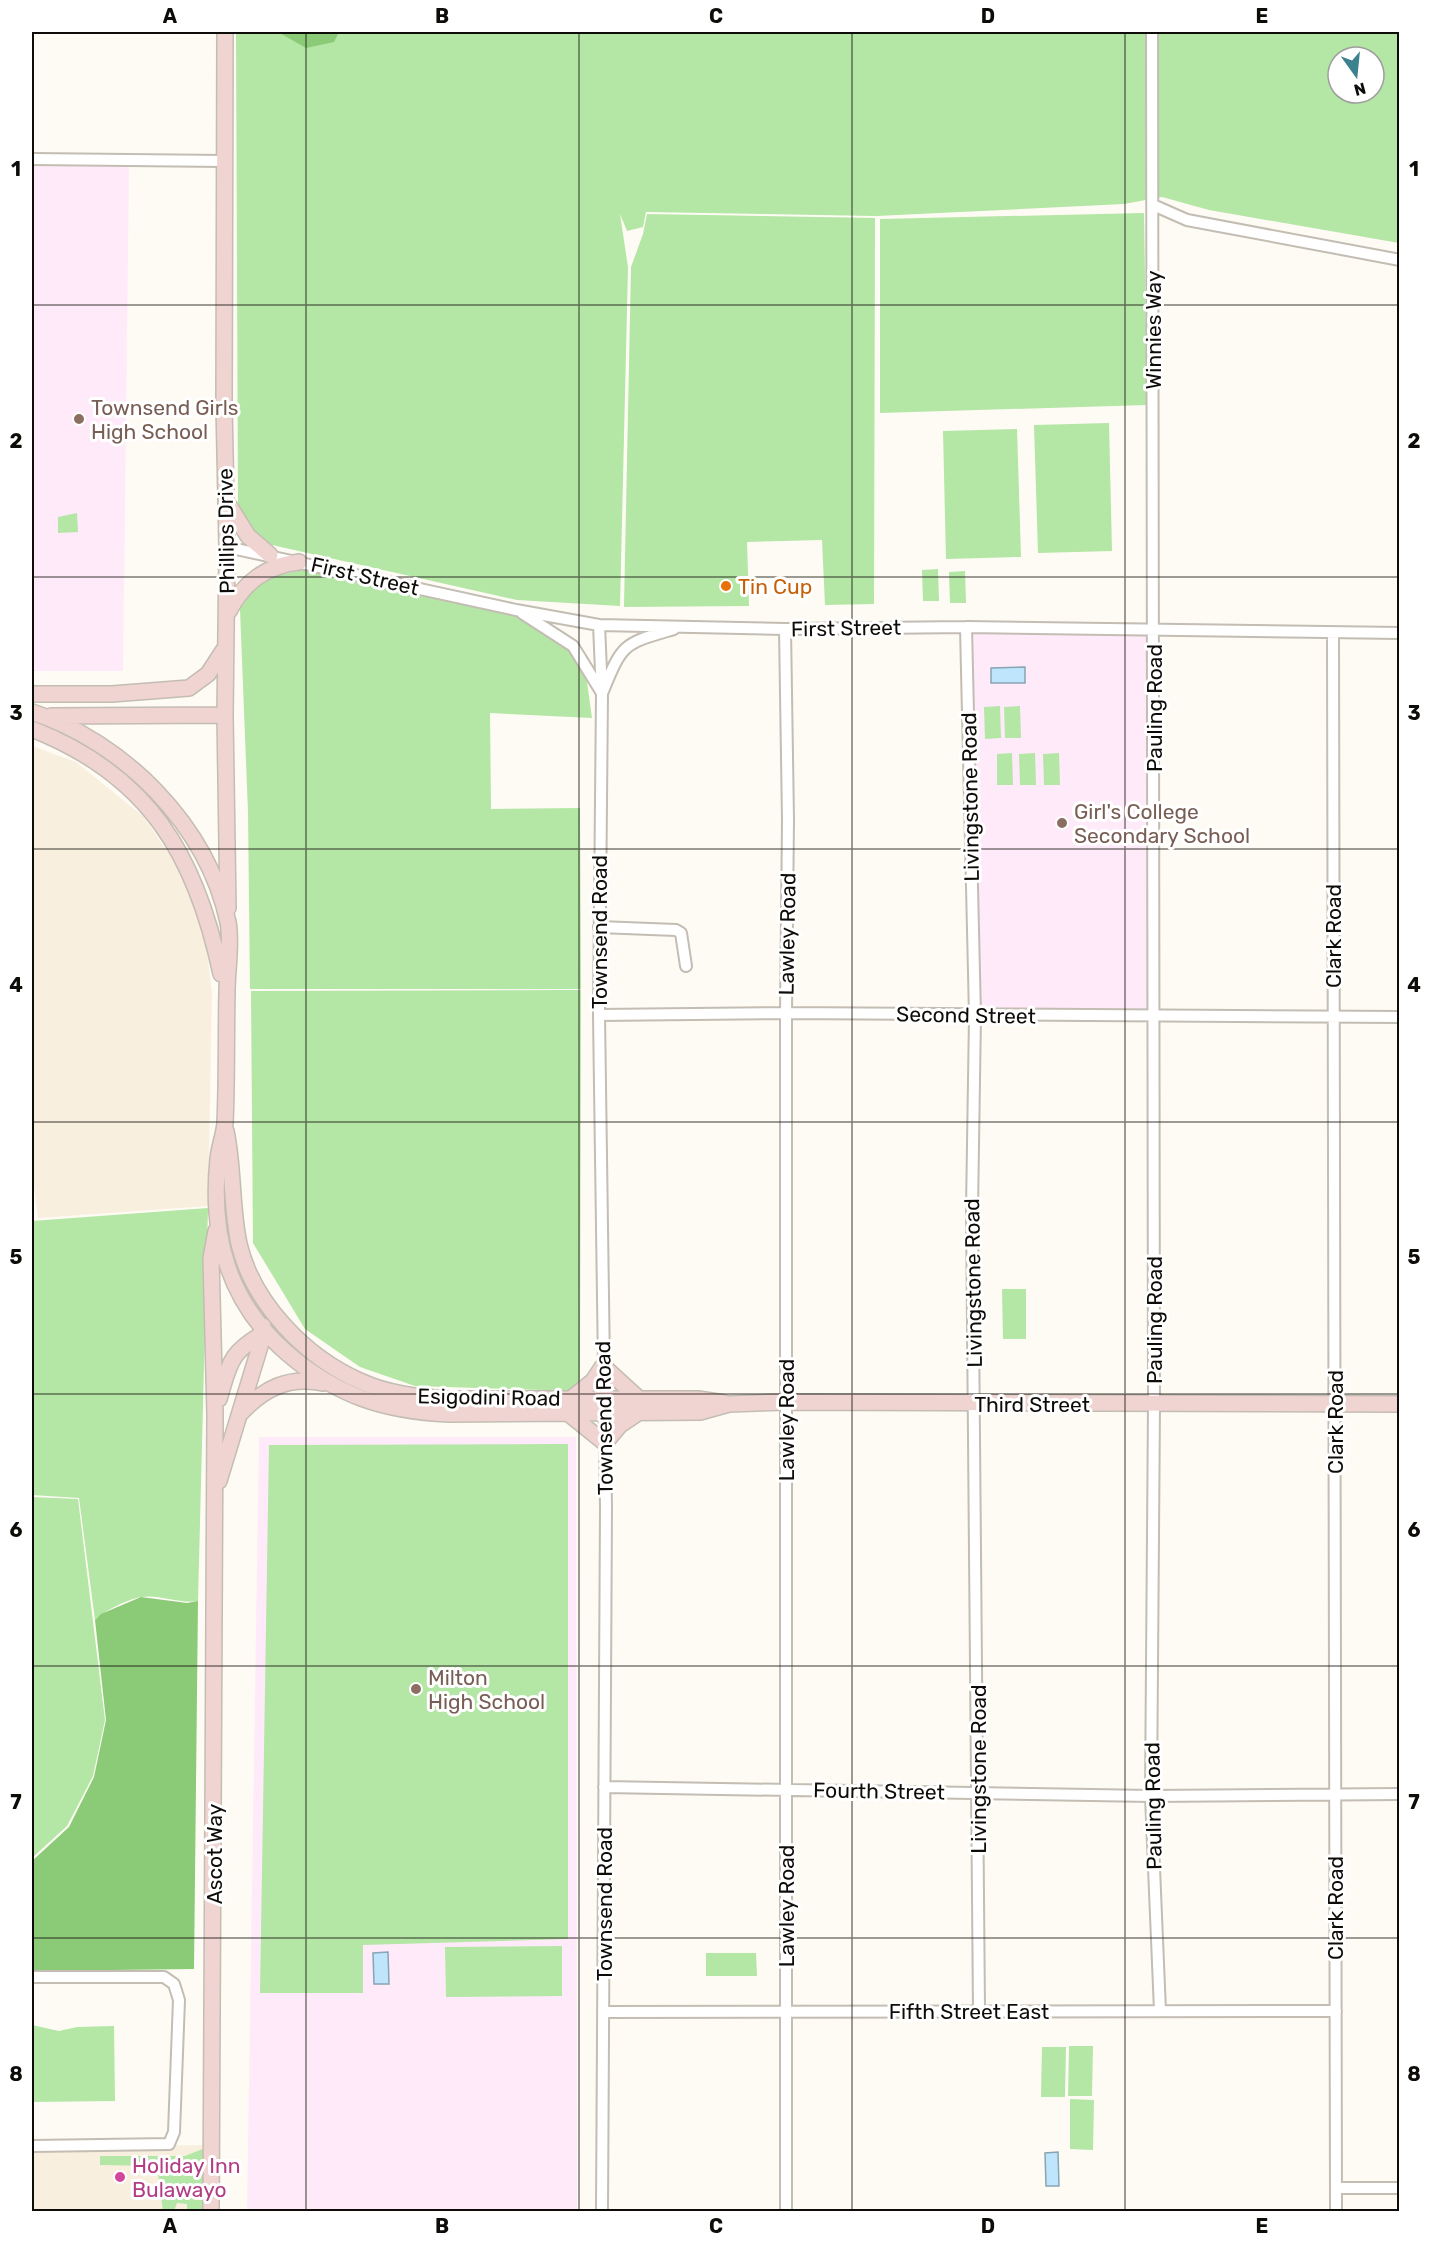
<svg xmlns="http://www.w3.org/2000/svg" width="1431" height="2243" font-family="Rubik,sans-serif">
  <rect width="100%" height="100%" fill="#fefbf4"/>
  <path fill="#f9efde" d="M32,746L76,762L144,817L192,889L205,936L212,992L208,1206L38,1218L32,1171Z
    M209,2145L206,2211H32V2147Z"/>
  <path fill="#ffeaf9" d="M32,166H129L123,671H32Z
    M970,631L1150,633L1149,1012H979Z
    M259,1437H576L577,2211L247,2212Z"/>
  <path fill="#b4e6a5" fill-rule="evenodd" d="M236,32H1399V243L1209,210L1162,197L1124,204L876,216L646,212L643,227L627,231L620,214L628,267L620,606L517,600L272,545L253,531L238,506ZM1338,57H1374V93H1338Z
    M1144,213L1147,405L880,413V219Z
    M647,214L875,218L874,604L825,605L822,540L747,542L749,606L624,607L631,267L643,234Z
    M1109,423L1112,551L1038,553L1034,425Z
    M1017,429L1021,557L946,559L943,431Z
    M77,513L78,532L58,533V517Z
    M308,569L518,617L551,633L572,647L580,664L587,682L592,718L490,713L491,809L580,808L581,989H250L248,812L240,609L261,579Z
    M938,569L939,601H923L922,570Z
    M965,571L966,603H950L949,572Z
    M1000,706L1001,738L985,739L984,707Z
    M1020,706L1021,738H1005L1004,707Z
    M1012,753L1013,785H997V754Z
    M1035,753L1036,785H1020L1019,754Z
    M1059,753L1060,785H1044L1043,754Z
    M581,990L580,1379L572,1391L415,1386L360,1367L305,1329L253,1243L251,991Z
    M208,1208L198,1601C179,1604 159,1594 141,1597C128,1599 104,1611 95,1620L79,1498L32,1495V1221Z
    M1002,1289H1026V1339H1003Z
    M568,1444V1939L363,1945V1993H260L269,1445Z
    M32,1497L78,1499L105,1720L93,1776L67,1826L32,1858Z
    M562,1946V1996L446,1997L445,1947Z
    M706,1953H756L757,1976H706Z
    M32,2025L59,2031L77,2027L114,2026L115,2101L32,2102Z
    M1069,2046H1093L1092,2096H1068Z
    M1042,2047H1066L1065,2097H1041Z
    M1070,2099L1094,2100L1093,2150L1070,2149Z
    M205,2148V2203L202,2211H187V2204L177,2203L174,2211H163L157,2166L100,2165V2156H185Z"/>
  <path fill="#8bca77" d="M278,32H339L334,42L306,48Z
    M141,1597L187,1603L198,1601L194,1969L32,1971V1861L69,1827L94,1777L106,1720L95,1620L101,1614Z"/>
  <path fill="#bee5fc" stroke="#89a4b3" stroke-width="1.5" d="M1025,667V683H991V668Z
    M388,1952L389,1984H374L373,1953Z
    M1058,2152L1059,2186H1046L1045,2153Z"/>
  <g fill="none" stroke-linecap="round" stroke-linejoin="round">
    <g stroke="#c3bdb3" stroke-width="14">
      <path id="minor" d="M1152,32L1154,1404L1151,1796L1160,2011
        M32,159L224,161
        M1153,205L1187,220L1400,260
        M227,547L516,610L599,625L785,629L966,627L1400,633
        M522,613L573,646L602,693
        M599,625L602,694L599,1015L606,1508L602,2212
        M966,627L975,1016L972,1209L979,2011
        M785,629L788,820L786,1013V2212
        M1333,633L1336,2212
        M603,691C623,642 624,644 674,629
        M599,927L676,930L681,933L686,966
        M599,1015L786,1013L1400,1017
        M604,1787L1151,1796L1400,1794
        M32,1977H164L174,1984L179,2000L174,2132L169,2144L32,2146
        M603,2012L1336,2011
        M1336,2188H1400"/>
    </g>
    <g stroke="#c3bdb3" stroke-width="18">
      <path id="secondary" d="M225,32L224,405L227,547L225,715L228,908
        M228,504L248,536L270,555
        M229,611C245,581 266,566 299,562
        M32,694H112L189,688L208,674L225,648
        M32,712C124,742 207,825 228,922C232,943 227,970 227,992C226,1035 227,1079 225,1123C224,1135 219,1147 218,1159C210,1236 228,1302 287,1353C337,1396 384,1411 449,1414L700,1412L729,1404L786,1402L1400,1404
        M51,716L225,715
        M32,729C149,775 196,855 221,974
        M226,1131C234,1169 231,1207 239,1244C253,1303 305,1357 360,1381C388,1394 418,1397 449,1399H698L724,1403
        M572,1398L593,1381L603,1366L638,1398
        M219,1399C230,1363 229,1353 264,1333
        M241,1413C264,1388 289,1376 323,1383
        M569,1414L605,1443L620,1425L638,1413
        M219,1481L264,1333L263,1326
        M211,2212L215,1414L211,1258L216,1231"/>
    </g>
    <use href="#minor" stroke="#fff" stroke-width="10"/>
    <use href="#secondary" stroke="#f0d4d1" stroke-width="15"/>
  </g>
  <path fill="none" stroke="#0e0c09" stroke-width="1.5" stroke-opacity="0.55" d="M306,32V2212M579,32V2212M852,32V2212M1125,32V2212M32,305H1400M32,577H1400M32,849H1400M32,1122H1400M32,1394H1400M32,1666H1400M32,1938H1400"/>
  <g fill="#8d6e63" stroke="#fff" stroke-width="2">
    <circle cx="79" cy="419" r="6"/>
    <circle cx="1062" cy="823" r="6"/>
    <circle cx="416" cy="1689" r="6"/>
  </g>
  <circle fill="#e8710a" stroke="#fff" stroke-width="2" cx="726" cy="586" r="6"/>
  <circle fill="#d1479c" stroke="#fff" stroke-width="2" cx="120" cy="2177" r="6"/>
  <g text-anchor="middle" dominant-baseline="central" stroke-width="6" stroke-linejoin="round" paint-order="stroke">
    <g font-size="21" fill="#0e0c09" stroke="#fff">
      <text transform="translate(1153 330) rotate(-90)">Winnies Way</text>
      <text transform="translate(226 531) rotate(-91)">Phillips Drive</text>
      <text transform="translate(365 576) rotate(13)">First Street</text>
      <text transform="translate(846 628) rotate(-1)">First Street</text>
      <text transform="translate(1154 708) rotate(-90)">Pauling Road</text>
      <text transform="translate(970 797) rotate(-91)">Livingstone Road</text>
      <text transform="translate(599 932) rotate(-90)">Townsend Road</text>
      <text transform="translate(787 934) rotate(-89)">Lawley Road</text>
      <text transform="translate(1333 936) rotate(-90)">Clark Road</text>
      <text transform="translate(966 1015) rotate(1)">Second Street</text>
      <text transform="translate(973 1283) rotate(-91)">Livingstone Road</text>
      <text transform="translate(1154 1320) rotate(-90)">Pauling Road</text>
      <text transform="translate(489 1397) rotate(1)">Esigodini Road</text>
      <text x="1032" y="1404">Third Street</text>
      <text transform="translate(604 1418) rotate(-91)">Townsend Road</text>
      <text transform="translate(786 1420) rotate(-90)">Lawley Road</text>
      <text transform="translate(1335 1422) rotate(-90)">Clark Road</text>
      <text transform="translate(978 1769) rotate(-90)">Livingstone Road</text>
      <text transform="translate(879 1791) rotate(1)">Fourth Street</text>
      <text transform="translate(1153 1806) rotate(-91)">Pauling Road</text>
      <text transform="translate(214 1854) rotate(-90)">Ascot Way</text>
      <text transform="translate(604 1904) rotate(-90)">Townsend Road</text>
      <text transform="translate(786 1906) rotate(-90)">Lawley Road</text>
      <text transform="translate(1335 1908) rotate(-90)">Clark Road</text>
      <text x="969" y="2011">Fifth Street East</text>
    </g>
    <g font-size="21" fill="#785e54" stroke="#fff" text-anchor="start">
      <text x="91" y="407">Townsend Girls<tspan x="91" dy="24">High School</tspan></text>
      <text x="1074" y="811">Girl's College<tspan x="1074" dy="24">Secondary School</tspan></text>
      <text x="428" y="1677">Milton<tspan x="428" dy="24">High School</tspan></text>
    </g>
    <g font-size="21" fill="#c56008" stroke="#fff" text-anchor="start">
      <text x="738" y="586">Tin Cup</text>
    </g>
    <g font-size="21" fill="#b23c85" stroke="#fff" text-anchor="start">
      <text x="132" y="2165">Holiday Inn<tspan x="132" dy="24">Bulawayo</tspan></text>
    </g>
  </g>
  <rect width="1431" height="2243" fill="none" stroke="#ffffff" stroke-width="66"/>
  <g transform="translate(1356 75) rotate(165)"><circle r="28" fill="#ffffff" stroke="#9f9e9d" stroke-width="1.5"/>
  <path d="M0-4.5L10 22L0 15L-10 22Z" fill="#3c818e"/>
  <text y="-9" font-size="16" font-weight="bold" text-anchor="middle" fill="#0e0c09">N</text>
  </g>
  <rect x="33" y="33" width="1365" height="2177" fill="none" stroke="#0e0c09" stroke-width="2"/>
  <g font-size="20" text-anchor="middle" font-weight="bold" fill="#0e0c09">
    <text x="170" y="23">A</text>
    <text x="442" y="23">B</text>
    <text x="716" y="23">C</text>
    <text x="988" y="23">D</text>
    <text x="1262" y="23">E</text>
    <text x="16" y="176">1</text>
    <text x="1414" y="176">1</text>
    <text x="16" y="448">2</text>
    <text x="1414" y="448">2</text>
    <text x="16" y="720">3</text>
    <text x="1414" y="720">3</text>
    <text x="16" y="992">4</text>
    <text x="1414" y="992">4</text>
    <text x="16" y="1264">5</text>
    <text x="1414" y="1264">5</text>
    <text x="16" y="1537">6</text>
    <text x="1414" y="1537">6</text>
    <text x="16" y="1809">7</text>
    <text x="1414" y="1809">7</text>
    <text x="16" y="2081">8</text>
    <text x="1414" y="2081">8</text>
    <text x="170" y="2233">A</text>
    <text x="442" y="2233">B</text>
    <text x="716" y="2233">C</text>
    <text x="988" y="2233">D</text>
    <text x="1262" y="2233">E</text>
  </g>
</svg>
